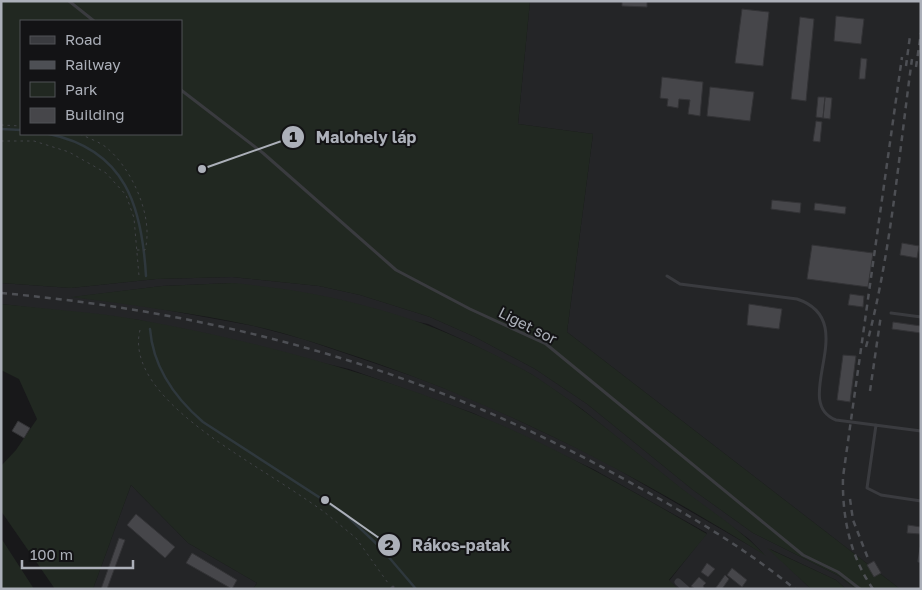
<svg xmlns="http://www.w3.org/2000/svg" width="922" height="590" font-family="'Golos Text',sans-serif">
  <rect width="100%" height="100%" fill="#18181a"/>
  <path fill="#242527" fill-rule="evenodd" d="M530,1H921V589H900L567,332L593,134L518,124Z
    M232,277L319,286L360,295L430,317L475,337L535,369L587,404L693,490L753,533L839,576L856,589H846L836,580L770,549L811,589H678L669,581L707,533L593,469L473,413L349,369L139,320L1,304V283L71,288L156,279ZM232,283L428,324L472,344L531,374L582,409L689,495L749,539L764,554L598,458L477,401L415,377L303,339L254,326L139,305L74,297L162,286Z
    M131,485L188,543L257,583L253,589H93Z"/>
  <path fill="#212821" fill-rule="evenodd" d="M1,1H530L518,124L593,134L567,332L900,589H856L839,576L753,533L693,490L587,404L535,369L475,337L430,317L360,295L319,286L232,277L156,279L71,288L1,283ZM21,21H181V134H21Z
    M232,283C324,291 410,312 493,354C506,361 520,367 533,375C582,407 626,444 671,480C703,506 738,527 766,556C642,478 512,410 373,362C334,349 294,335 254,326C194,313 132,305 71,297L162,286Z
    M1,304C47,309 95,312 140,320C253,340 365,371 472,413C554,445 631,490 707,534L669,580L678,589H253L257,583L188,543L131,485L93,589H55L1,511V466L16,450L37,419L19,379L1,370Z
    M1,538L34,589H1Z
    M767,548L836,580L846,589H811Z"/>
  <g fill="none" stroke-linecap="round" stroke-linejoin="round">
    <path stroke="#2f383d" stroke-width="2.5" d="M1,129L21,130
      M49,134C126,150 142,207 146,276
      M150,329C153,367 174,397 203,422L345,514L381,548L416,589"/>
  </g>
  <path fill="#46464a" stroke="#333336" d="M622,1H647V7L622,6Z
    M742,9L769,12L763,66L735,63Z
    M836,16L864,19L861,44L834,41Z
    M800,17L814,19L806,101L791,99Z
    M861,58L867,59L865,79H859Z
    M662,77L703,82L700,116L688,114L690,100L679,99L678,108L667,106L668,99L660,98Z
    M710,87L754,92L750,121L707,116Z
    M818,97H825L823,118L816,117Z
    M825,97L832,98L830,119L823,118Z
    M816,121L822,122L820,142L813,141Z
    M772,200L801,203L800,213L771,209Z
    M815,203L846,207L845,214L814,210Z
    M902,243L919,246L917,258L900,255Z
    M812,245L873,253L868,287L807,279Z
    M850,294L864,296L863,307L848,305Z
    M749,304L782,309L779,329L747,325Z
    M893,322L921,326V333L892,329Z
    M843,355L856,356L850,402L837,400Z
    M18,421L30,428L24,438L12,431Z
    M136,514L175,547L165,558L127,525Z
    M908,525L921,527L920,534L907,533Z
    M119,538L125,540L107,589H101Z
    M192,553L237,580L232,589L186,563Z
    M874,561L881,573L874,577L867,565Z
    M707,563L715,569L708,577L701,572Z
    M732,568L747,580L742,587L727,575Z
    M725,575L729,579L722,589H715Z
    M699,577L706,583L703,586L705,589H695L691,586Z"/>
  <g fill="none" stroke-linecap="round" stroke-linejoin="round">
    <path stroke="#404246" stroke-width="1" stroke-dasharray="2.5 4" stroke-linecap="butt" d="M1,125L21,126
      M80,134C88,138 100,142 107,148C132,169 154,217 145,250H137
      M1,141H34L69,152L106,173L126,195L134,218L139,276
      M140,330C126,386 214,439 253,465C277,480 300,495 323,511L356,538L388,583"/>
    <path stroke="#3a3b3f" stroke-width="3" d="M69,1L94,21
      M181,90L263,153L396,270L470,309L546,344L803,555L838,572L860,589
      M667,276L680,284L797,299C863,321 789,402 836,420L921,431
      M891,313L921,317
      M876,425L867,488L881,495L921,501
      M921,548L919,561H921
      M391,589L393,587"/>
    <path stroke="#3a3b3f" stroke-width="7" d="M678,582L686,589"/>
    <path stroke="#4d4f54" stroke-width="2.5" stroke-dasharray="6 5" stroke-linecap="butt" d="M906,66L910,36
      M916,67L921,33
      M1,293C232,314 438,373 640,488C694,518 747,550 795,589
      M866,347C891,255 899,153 912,59
      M870,391L881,315
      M850,499L853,520L869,561
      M873,589C850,556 842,517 843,477L902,57"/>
  </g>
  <g text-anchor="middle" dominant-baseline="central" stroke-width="4" stroke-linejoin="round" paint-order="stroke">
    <g font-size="15" fill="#acb0b9" stroke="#131315">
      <text transform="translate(528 325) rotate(27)">Liget sor</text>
    </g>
  </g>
  <path fill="none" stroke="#acb0b9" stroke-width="2" d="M202 169L293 137M325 500L389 545"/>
  <g fill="#acb0b9" stroke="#131315" stroke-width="2">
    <circle cx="202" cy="169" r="5"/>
    <circle cx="325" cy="500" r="5"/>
    <circle cx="293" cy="137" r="12"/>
    <circle cx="389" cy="545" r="12"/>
  </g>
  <g font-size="15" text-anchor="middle" font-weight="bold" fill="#111">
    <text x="293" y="142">1</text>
    <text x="389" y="550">2</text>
  </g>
  <g font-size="16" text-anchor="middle" font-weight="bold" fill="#acb0b9" stroke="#131315" stroke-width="4" stroke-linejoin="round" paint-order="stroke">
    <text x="366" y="143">Malohely láp</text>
    <text x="461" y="551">Rákos-patak</text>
  </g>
  <rect width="922" height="590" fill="none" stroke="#acb0b9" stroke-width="5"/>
  <rect x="20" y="20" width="162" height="115" fill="#131315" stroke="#505257"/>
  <rect x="30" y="36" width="25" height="8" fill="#3a3b3f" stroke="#505257"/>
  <text x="65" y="45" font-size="15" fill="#acb0b9">Road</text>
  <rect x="30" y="61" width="25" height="8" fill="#4d4f54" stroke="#505257"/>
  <text x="65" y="70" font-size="15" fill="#acb0b9">Railway</text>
  <rect x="30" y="82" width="25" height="15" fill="#212821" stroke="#505257"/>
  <text x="65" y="95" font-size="15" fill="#acb0b9">Park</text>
  <rect x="30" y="108" width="25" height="15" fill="#46464a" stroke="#505257"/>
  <text x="65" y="120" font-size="15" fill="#acb0b9">Building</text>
  <path d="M22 560v8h111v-8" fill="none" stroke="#acb0b9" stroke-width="2.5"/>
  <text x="30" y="560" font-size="15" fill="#acb0b9" stroke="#131315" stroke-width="4" paint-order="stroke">100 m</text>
</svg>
